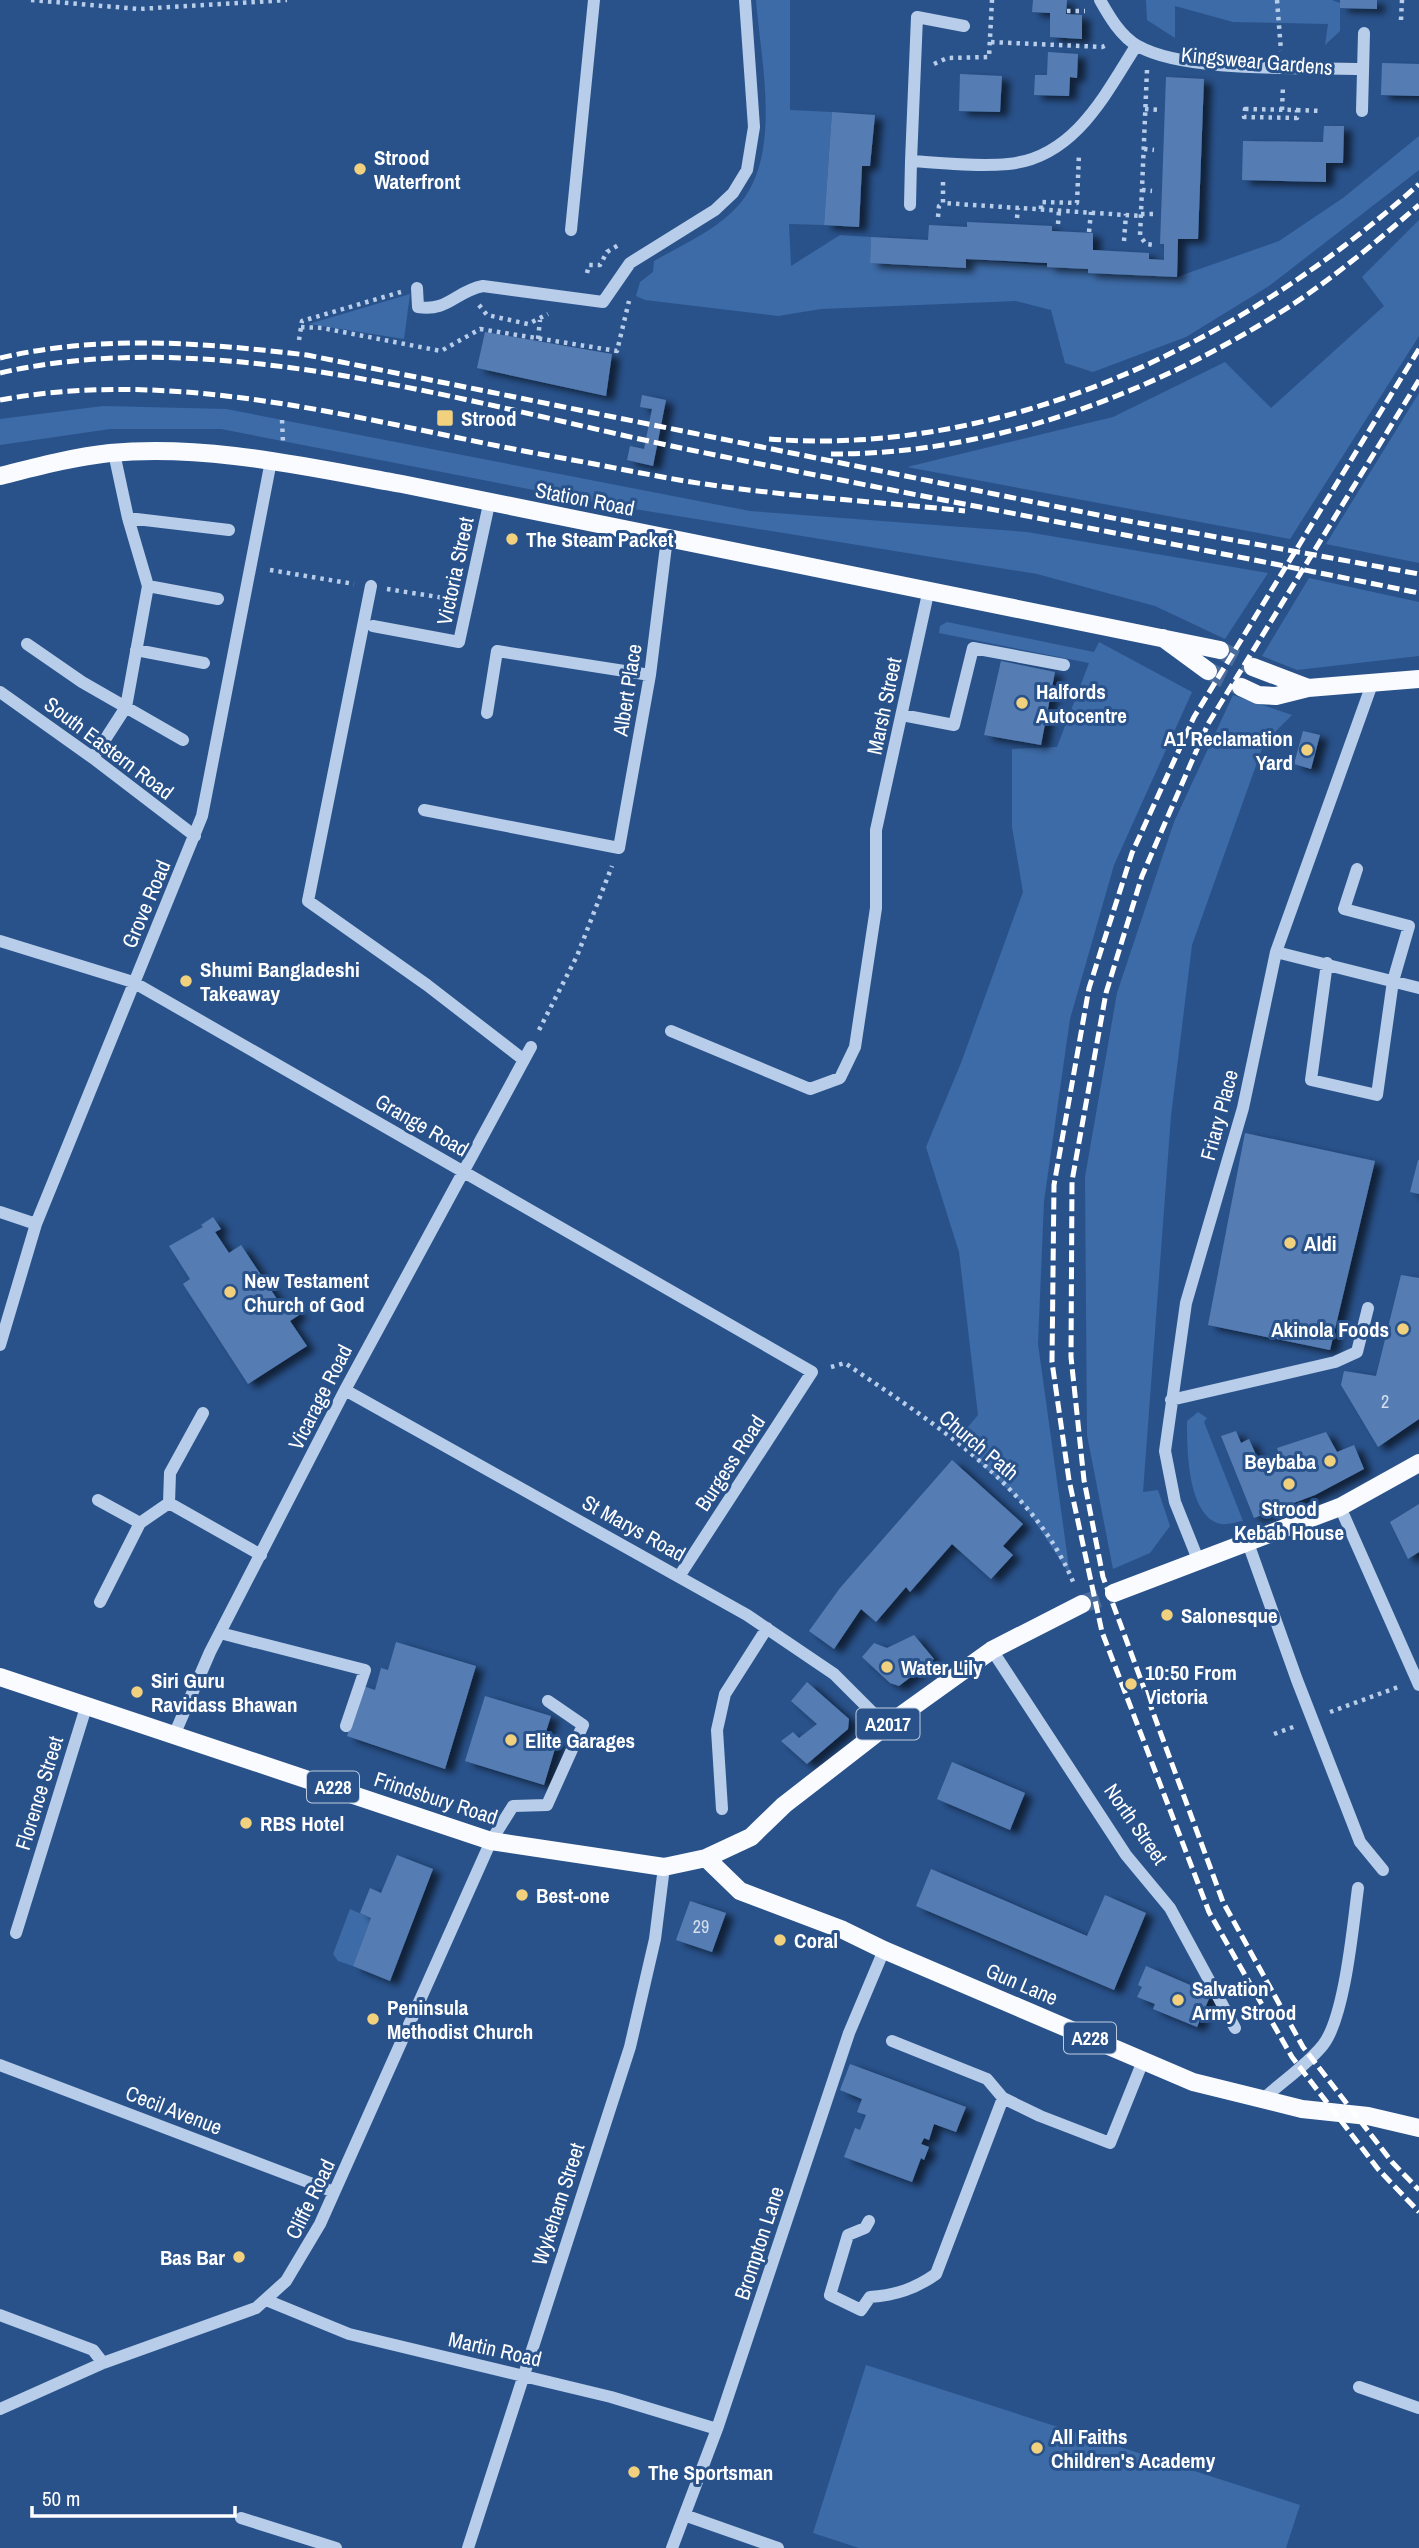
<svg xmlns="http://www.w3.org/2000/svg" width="1419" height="2548" font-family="'Archivo Narrow',sans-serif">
  <defs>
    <filter id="shadow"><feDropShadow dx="8" dy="4.5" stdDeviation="3.5" flood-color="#0009"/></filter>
  </defs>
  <rect width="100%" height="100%" fill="#29528b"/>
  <path fill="#3d6ba7" d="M756,0H790V110L832,112L824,225L789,224L791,266L840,235L871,237L870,263L965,268L966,259L1088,269L1089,273L1177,277L1279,241L1343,198L1419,136V170L1269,286L1186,337L1093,372L1065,363L1051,310L1016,301L821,309L778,316L645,300L636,296L640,282L653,272L654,261C680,246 710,233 732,212C785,163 761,65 756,0Z
    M1146,0H1332L1340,3V31L1325,45L1328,24L1233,22L1175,6V38L1147,20Z
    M1419,220V336L1290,539L907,467L1113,417L1225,362L1271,408L1384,306L1362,277Z
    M410,294L404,339L309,324Z
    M1419,393V563L1326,544Z
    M103,406L226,409L750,511L1027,532L1268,573L1225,639L1155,606L1037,574L616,506L221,429H110L0,445V419Z
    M1309,578L1419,602V656L1297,670L1262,656Z
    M947,622L1094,652L1099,642L1192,692L1114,865L1070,1019L1044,1201L1038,1344L1070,1575L1024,1505L975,1458L962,1434L978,1415L959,1252L926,1147L961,1063L1023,892L1012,827V749L1057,747L1089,663L939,633L940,626Z
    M1233,695L1292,715L1264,743L1192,945L1171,1116L1143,1492L1158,1490L1170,1526L1150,1553L1113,1569L1087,1435L1085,1177L1117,993L1174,822Z
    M1198,1412L1207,1418L1204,1422L1243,1521C1236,1522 1228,1525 1221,1524C1187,1517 1187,1447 1187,1421Z
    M350,1909L371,1918L353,1966L338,1961L333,1954Z
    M866,2365L1300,2505L1286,2548H859L813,2533Z"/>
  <path fill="#557db3" filter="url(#shadow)" d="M1033,0H1067L1066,14L1082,15V39L1050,37V13L1032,12Z
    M1340,0H1377V9L1340,8Z
    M1048,52L1078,54L1077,78L1070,77L1069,96L1034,95L1035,75H1047Z
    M1382,63L1419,64V96L1381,95Z
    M960,74L1002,76L1000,112L959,111Z
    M1166,77L1204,79L1198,239H1178L1177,277L1088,273V269L1047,267V263L966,259V268L870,263L871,237L928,240L929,225L967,227V222L1052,226V231L1093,233V250L1149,253V259L1164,260V244H1160Z
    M832,112L875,115L870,166H862L859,227L824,225Z
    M1324,126H1344L1343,163H1326V182L1242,180L1243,141L1323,142Z
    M485,332L612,354L606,396L477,368Z
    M642,395L666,400L653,466L627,460L630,446L644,449L652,409L640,407Z
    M1001,661L1055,672L1041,745L984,735Z
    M1303,731L1320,735L1311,769L1294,764Z
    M1245,1133L1375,1161L1330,1350L1208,1325Z
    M1418,1160H1419V1194L1410,1192Z
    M213,1217L221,1229L215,1232L229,1253L241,1245L281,1305L289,1300L299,1315L290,1321L307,1346L248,1384L183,1284L190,1279L169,1246L203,1227L201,1225Z
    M1401,1275L1419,1278V1419L1378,1447L1341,1385L1344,1371L1376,1376Z
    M1236,1431L1241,1443L1249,1439L1264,1473L1268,1470L1265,1463L1280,1456L1277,1448L1326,1432L1337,1452L1354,1445L1364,1469L1315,1495L1254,1518L1221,1436Z
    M952,1460L1023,1524L1003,1546L1013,1555L991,1579L952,1544L910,1592L906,1587L876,1622L861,1609L834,1649L809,1631L840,1588Z
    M1419,1504V1552L1408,1559L1390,1522Z
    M914,1635L934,1659L899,1686L890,1683L862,1657L874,1643L887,1648Z
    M396,1642L476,1666L445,1769L347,1736L363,1686L375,1690L381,1668L388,1670Z
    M807,1682L849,1719L848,1729L807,1764L781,1741L793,1732L799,1738L817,1724L791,1701Z
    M485,1696L551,1716L544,1738L557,1742L544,1785L465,1761Z
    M952,1762L1025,1793L1010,1830L937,1799Z
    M397,1855L433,1869L390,1981L353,1966L371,1918L360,1913L370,1888L381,1893Z
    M931,1869L1087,1936L1105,1895L1146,1913L1114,1990L916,1906Z
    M690,1901L726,1913L712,1952L676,1940Z
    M1146,1966L1211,1994L1197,2027L1153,2009L1155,2004L1137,1997L1142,1987L1138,1985Z
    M850,2064L966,2107L956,2132L934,2124L929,2140L924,2138L921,2144L929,2147L924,2160L921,2158L912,2182L844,2157L855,2128L860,2130L866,2115L857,2112L862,2099L840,2090Z"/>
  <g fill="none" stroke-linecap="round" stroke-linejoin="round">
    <path stroke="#496c9c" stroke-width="18" stroke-dasharray="18 9" stroke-linecap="butt" d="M1220,650L1253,667
      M1208,671L1241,687
      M1082,1604L1114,1593"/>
    <path stroke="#b7cde9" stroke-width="4.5" stroke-dasharray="3.5 5" stroke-linecap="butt" d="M31,0L139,9L287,0
      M1277,0L1281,51
      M1067,11H1085
      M1401,20L1402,0
      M991,42L1102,47L1109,44
      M934,64L947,58L989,57L992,0
      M1147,70L1140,236L1146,244L1154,245
      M1145,109L1159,110
      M1245,109L1297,110V118L1244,117Z
      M1282,110L1283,86
      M1297,110L1322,111
      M1144,149L1154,150
      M943,182V203L1141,216
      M1142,190L1152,191
      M1041,209V202L1077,203L1079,153
      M1141,214H1153
      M938,217L939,206L943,203
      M1017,218L1018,208
      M1058,224L1059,210
      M1089,232L1091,212
      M1124,241L1126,214
      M587,273L589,265H600L607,252L620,244
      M479,305L487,315L528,324L548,314
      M301,327L322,328L441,351L480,329L617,351L629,301
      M538,339L540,320
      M299,340L302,321L401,292
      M282,420L283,442
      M270,570L354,584
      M387,589L451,599
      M539,1030L577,956L612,866
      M831,1367L845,1363C930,1421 1034,1485 1074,1584
      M1330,1712L1401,1686
      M1274,1734L1296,1726"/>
    <path stroke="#b7cde9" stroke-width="12" d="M1100,0C1109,16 1121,37 1138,46C1185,73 1306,67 1363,69
      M964,26L917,17L911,161C943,163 976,167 1008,164C1074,158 1105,95 1136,46
      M1362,111L1364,33
      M910,205L911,161
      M571,230L594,0
      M417,288L418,307C448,312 456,291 483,286L603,302L630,263L715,210L733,193L747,170L754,127L745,0
      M128,518L229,530
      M148,586L218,599
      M371,586L308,901L427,985L524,1060
      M373,626L459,642L489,504
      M27,644L82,682L183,740
      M136,650L204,663
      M0,692L93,758L195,836
      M487,713L497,651L650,675
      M902,715L954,725L973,648L1064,665
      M93,758L126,707L148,586L128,518L114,453
      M424,810L619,848L650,675L667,538
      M0,941L133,982L812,1372L680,1575
      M1276,952L1419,988
      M1327,963L1311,1080L1377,1095L1393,981L1409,926L1344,909L1357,869
      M671,1031L810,1089L840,1078L855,1047L876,908V830L929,589
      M0,1212L36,1224
      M0,1345L36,1224L202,816L271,461
      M345,1390L747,1615L834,1674L886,1726
      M1171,1400L1335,1362L1357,1352L1368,1308
      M98,1500L140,1523
      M169,1503L261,1555
      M1340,1507L1419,1685
      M1248,1543L1297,1680L1360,1842L1383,1870
      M1199,1562L1175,1502L1165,1451L1186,1303L1243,1108L1276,952L1372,684
      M100,1602L140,1523L169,1503L170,1473L203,1413
      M220,1633L365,1670L346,1726
      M992,1650L1126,1855L1170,1908L1235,2028
      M175,1733L210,1652L345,1390L531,1047
      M722,1809L717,1730L725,1694L767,1628
      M16,1933L87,1704
      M892,2041L987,2079L1003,2098
      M0,2065L334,2192
      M1263,2099C1283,2081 1307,2065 1323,2045C1345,2017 1353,1925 1358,1888
      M869,2221L865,2228L848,2235L830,2295L861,2310L870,2297C896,2295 915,2289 936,2274L1003,2098L1040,2116L1110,2143L1143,2061
      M266,2300L349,2334L611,2397L717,2429
      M0,2315L93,2350L103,2363
      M1359,2387L1419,2408
      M0,2409L103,2363L256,2308L286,2281L320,2224L491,1841L513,1806L547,1805L583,1725L548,1701
      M687,2516L778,2548
      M241,2518L336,2548
      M468,2548L630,2047L655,1939L664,1867
      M672,2548L717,2429L849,2033L884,1950"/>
    <path stroke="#fafbfe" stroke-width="18" d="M0,476C36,467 73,457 110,453C208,444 306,467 402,484L1220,650
      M1163,638L1208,671
      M1253,667L1308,688
      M1241,687L1258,695L1276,696L1308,688L1419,679
      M1114,1593L1340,1507L1419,1463
      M0,1677L491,1841L664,1867L706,1858L751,1837L784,1805L886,1726L992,1650L1082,1604
      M706,1858L740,1891L843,1930L884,1950L1193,2082L1302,2109L1368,2116L1419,2128"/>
    <path stroke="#fff" stroke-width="5" stroke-dasharray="12 5" stroke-linecap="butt" d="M1419,349L1194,717L1132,853L1089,988L1054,1185L1052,1362L1069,1480L1102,1632L1209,1912L1292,2057L1378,2169L1419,2212
      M0,358C102,334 205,343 307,355L1118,519L1419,574
      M0,373C215,323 474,405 686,449C930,499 1175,543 1419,593
      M1419,380L1208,724L1142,876L1106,993L1072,1181L1071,1357L1084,1480L1103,1577L1223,1902L1303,2047L1392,2162L1419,2190
      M0,400C182,366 366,422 545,455C592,463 638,473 685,481C777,496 872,501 965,511
      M769,439C1007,458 1246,340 1419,184
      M831,454C989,455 1149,395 1281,312C1330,281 1375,243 1419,205"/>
  </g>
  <g fill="#f1d17d" stroke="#29528b" stroke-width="2.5">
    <circle cx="360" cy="169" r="7"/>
    <rect x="436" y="409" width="18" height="18" rx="3.5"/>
    <circle cx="512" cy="539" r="7"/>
    <circle cx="1022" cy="703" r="7"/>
    <circle cx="1307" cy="750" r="7"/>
    <circle cx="186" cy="981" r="7"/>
    <circle cx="1290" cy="1243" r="7"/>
    <circle cx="230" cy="1292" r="7"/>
    <circle cx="1403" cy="1329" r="7"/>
    <circle cx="1330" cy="1461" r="7"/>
    <circle cx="1289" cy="1484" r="7"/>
    <circle cx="1167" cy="1615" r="7"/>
    <circle cx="887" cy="1667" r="7"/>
    <circle cx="1131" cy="1684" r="7"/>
    <circle cx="137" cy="1692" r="7"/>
    <circle cx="511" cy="1740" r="7"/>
    <circle cx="246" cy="1823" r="7"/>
    <circle cx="522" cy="1895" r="7"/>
    <circle cx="780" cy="1940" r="7"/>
    <circle cx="1178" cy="2000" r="7"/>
    <circle cx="373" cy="2019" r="7"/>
    <circle cx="239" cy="2257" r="7"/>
    <circle cx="1037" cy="2448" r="7"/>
    <circle cx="634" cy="2472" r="7"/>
  </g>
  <g text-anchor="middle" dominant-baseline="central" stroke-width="6" stroke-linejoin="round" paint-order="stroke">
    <g font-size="18" fill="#d4deec">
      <text x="1385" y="1401">2</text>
      <text x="701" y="1926">29</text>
    </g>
    <g fill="#29528b" stroke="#bfcbdc" stroke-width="2">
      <rect x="856.5" y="1708.5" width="63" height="31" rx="5"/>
      <rect x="307" y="1771.5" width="52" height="31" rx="5"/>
      <rect x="1064" y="2022.5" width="52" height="31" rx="5"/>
    </g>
    <g font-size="19" font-weight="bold" fill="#fff">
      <text x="888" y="1724">A2017</text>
      <text x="333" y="1787">A228</text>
      <text x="1090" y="2038">A228</text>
    </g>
    <g font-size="21" fill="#fff" stroke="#29528b">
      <text transform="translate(1257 61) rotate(5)">Kingswear Gardens</text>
      <text transform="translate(585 499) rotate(11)">Station Road</text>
      <text transform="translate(455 571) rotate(-78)">Victoria Street</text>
      <text transform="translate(627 690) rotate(-81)">Albert Place</text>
      <text transform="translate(884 706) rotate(-78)">Marsh Street</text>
      <text transform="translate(109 748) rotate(37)">South Eastern Road</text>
      <text transform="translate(146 904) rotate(-67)">Grove Road</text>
      <text transform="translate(1219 1115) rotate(-75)">Friary Place</text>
      <text transform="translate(422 1125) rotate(30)">Grange Road</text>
      <text transform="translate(320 1397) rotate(-63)">Vicarage Road</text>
      <text transform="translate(979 1445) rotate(40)">Church Path</text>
      <text transform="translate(730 1463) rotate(-57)">Burgess Road</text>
      <text transform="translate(634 1528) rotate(29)">St Marys Road</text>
      <text transform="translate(39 1793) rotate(-73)">Florence Street</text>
      <text transform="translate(436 1798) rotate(18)">Frindsbury Road</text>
      <text transform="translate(1136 1824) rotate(55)">North Street</text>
      <text transform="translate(1022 1984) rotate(23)">Gun Lane</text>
      <text transform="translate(174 2110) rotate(21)">Cecil Avenue</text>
      <text transform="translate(310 2199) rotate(-64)">Cliffe Road</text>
      <text transform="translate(558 2204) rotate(-72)">Wykeham Street</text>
      <text transform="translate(759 2243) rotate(-72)">Brompton Lane</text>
      <text transform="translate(495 2349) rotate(13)">Martin Road</text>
    </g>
    <g font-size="21" font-weight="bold" fill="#fff" stroke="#29528b" text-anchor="start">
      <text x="374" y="157">Strood<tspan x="374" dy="24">Waterfront</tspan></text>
      <text x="461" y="418">Strood</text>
      <text x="526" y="539">The Steam Packet</text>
      <text x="1036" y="691">Halfords<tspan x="1036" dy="24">Autocentre</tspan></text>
      <text x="1293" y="738" text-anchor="end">A1 Reclamation<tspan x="1293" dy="24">Yard</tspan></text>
      <text x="200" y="969">Shumi Bangladeshi<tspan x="200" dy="24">Takeaway</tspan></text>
      <text x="1304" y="1243">Aldi</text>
      <text x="244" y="1280">New Testament<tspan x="244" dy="24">Church of God</tspan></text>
      <text x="1389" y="1329" text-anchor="end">Akinola Foods</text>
      <text x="1316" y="1461" text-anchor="end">Beybaba</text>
      <text x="1289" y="1508" text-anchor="middle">Strood<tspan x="1289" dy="24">Kebab House</tspan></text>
      <text x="1181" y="1615">Salonesque</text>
      <text x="901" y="1667">Water Lily</text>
      <text x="1145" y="1672">10:50 From<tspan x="1145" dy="24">Victoria</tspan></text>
      <text x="151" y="1680">Siri Guru<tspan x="151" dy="24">Ravidass Bhawan</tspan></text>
      <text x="525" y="1740">Elite Garages</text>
      <text x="260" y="1823">RBS Hotel</text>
      <text x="536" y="1895">Best-one</text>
      <text x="794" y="1940">Coral</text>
      <text x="1192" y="1988">Salvation<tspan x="1192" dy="24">Army Strood</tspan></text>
      <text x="387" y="2007">Peninsula<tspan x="387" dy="24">Methodist Church</tspan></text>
      <text x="225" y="2257" text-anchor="end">Bas Bar</text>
      <text x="1051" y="2436">All Faiths<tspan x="1051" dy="24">Children's Academy</tspan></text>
      <text x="648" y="2472">The Sportsman</text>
    </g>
  </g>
  <path d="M32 2506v10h203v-10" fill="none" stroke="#ffffff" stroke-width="3.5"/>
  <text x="42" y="2506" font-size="21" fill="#ffffff" stroke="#29528b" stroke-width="5" paint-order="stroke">50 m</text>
</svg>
